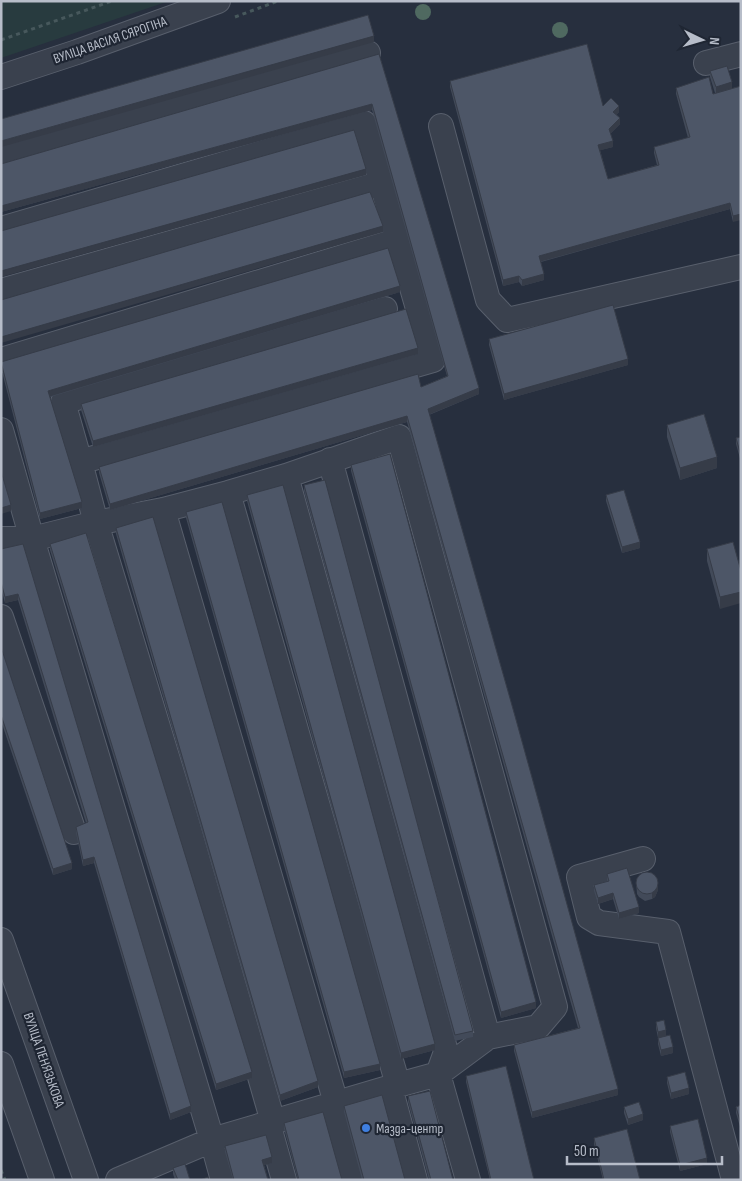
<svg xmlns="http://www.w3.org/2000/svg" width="742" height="1181" font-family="'Sofia Sans Condensed',sans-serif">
  <rect width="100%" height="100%" fill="#272f3e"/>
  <path fill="#283b3f" d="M1,1H169L1,58Z"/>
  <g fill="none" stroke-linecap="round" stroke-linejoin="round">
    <g stroke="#585f6c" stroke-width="26">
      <path id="minor" d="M706,63L741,54
        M1,77L77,52L218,1
        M441,126L488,300L507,320L741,267
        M1,154L368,53
        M1,229L364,123L433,360L80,462L63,402L385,309
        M1,291L382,183
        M1,360L399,240
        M1,430L32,539H1
        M399,437L555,1007L538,1027L488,1037L438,1074L398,1085L212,1140L32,539L96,523L163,510L228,493L286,476Z
        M330,460L488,1037
        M80,462L96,523L186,819L273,1122
        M286,476L446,1052L438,1074L468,1180
        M228,493L398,1085
        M163,510L336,1103
        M1,617L74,832
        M643,859L579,877L589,917L599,923L668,932L734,1180
        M1,940L86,1180
        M1,1064L42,1180
        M390,1087L415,1180
        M331,1104L352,1180
        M268,1123L284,1180
        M118,1180L212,1140L223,1180"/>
    </g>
    <path stroke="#47585c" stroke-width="3" stroke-dasharray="4 4" stroke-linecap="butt" d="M235,17L278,1
      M1,40L112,1
      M1,1170L5,1180"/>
    <use href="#minor" stroke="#3a414e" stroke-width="24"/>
  </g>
  <g fill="#4f6960">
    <circle cx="423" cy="12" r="8"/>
    <circle cx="560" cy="30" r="8"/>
  </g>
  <path fill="#424a59" d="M379,54L479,394L429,415L618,1095L532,1118L514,1051V1045L578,1028L407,422L110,510L99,473V467L421,387L447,376L372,110L1,212V164Z
    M710,71L732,88L718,92L741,86L733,222L730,209L541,262L544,280L522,286L519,282L503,286L450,87V81L603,106L619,112L616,115L620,124L610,134L613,147L600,150L608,179L657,165L654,153V147L688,138L676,94V88L713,94L715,93L710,77Z
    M400,292L50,397L82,508L40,519L1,368V362Z
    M489,339L628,365L504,400L489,345Z
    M418,354L93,447L81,410V404Z
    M667,425L717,468L680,480L667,437Z
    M741,437V462L736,444V438Z
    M351,465L536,1008L501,1018L351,471Z
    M304,485L473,1031V1037L455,1041L304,491Z
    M247,495L435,1050L401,1059L247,501Z
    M606,495L640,548L622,553L606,501Z
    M186,512L380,1070L344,1078L186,518Z
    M116,528L318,1087L280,1101L116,534Z
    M733,542L720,609L707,561V549Z
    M23,544L191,1112L170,1120L94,863L83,866L76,833V827L86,823L18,600L5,603L1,588V549Z
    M50,544L252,1078L216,1090L50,550Z
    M1,647L72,869L53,875L1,721Z
    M607,874L639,913L619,919L613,899L598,904L594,891V885L607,881Z
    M636,881L658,890L655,897L652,899L645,901L639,897L637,894Z
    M656,1022L666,1036L658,1038L656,1028Z
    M658,1038L673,1053L661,1056L658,1044Z
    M466,1076L534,1180H490L466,1082Z
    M667,1077L689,1094L671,1099L667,1083Z
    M408,1096L453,1180H429L408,1102Z
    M741,1105V1130L736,1113V1107Z
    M344,1106L405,1180H362L344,1112Z
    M624,1107L643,1120L628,1125L624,1113Z
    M284,1123L342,1180H298L284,1129Z
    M670,1126L707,1164L680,1171L670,1132Z
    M594,1138L640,1180H603L594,1144Z
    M225,1146L272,1163L264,1165L268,1180H233L225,1152Z
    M173,1168L190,1180H175L173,1174Z"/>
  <path fill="#363c48" d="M374,36V42L1,147V141Z
    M732,82V88L716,93V87Z
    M372,104V110L1,212V206Z
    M619,106V112L613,118V112Z
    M620,118V124L609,135V129Z
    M613,141V147L598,151V145Z
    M366,169V175L1,277V271Z
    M730,203V209L539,262V256Z
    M741,214V220L733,222V216Z
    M383,226V232L1,343V337Z
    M544,274V280L522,286V280Z
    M519,276V282L503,286V280Z
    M400,286V292L48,397V391Z
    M418,348V354L93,447V441Z
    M628,359V365L504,400V394Z
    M479,388V394L428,415V409Z
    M407,416V422L110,510V504Z
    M717,457V468L680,480V468Z
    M82,502V508L40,519V513Z
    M11,505V511L1,514V508Z
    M640,542V548L622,553V547Z
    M741,592V603L720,609V597Z
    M18,594V600L5,603V597Z
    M94,857V863L83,866V860Z
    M72,863V869L53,875V869Z
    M658,884V890L655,897L652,899V893Z
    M613,893V899L598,904V898Z
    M639,907V913L619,919V913Z
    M536,1002V1008L501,1018V1012Z
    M666,1030V1036L658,1038V1032Z
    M435,1044V1050L401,1059V1053Z
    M673,1047V1053L661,1056V1050Z
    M380,1064V1070L344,1078V1072Z
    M252,1072V1078L216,1090V1084Z
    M318,1081V1087L280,1101V1095Z
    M689,1088V1094L671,1099V1093Z
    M618,1089V1095L532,1118V1112Z
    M191,1106V1112L170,1120V1114Z
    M643,1114V1120L628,1125V1119Z
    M272,1157V1163L262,1166V1160Z
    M707,1158V1164L680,1171V1165Z"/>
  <path fill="#4d5667" stroke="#363c48" d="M368,15L374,36L1,141V119Z
    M587,44L603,106L611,98L619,106L613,112L620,118L609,129L613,141L598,145L608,179L659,165L654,147L690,137L676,88L709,77L713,94L741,86V214L733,216L730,203L539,256L544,274L522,280L519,276L503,280L450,81Z
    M379,54L479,388L428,409L515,716L618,1089L532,1112L514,1045L580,1028L407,416L110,504L99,467L418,374L421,387L448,376L372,104L1,206V164Z
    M727,66L732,82L716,87L710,71Z
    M354,130L366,169L1,271V231Z
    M370,192L383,226L1,337V300Z
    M388,248L400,286L48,391L82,502L40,513L1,362Z
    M613,305L628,359L504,394L489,339Z
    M406,309L418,348L93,441L81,404Z
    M704,414L717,457L680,468L667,425Z
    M741,437V456L736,438Z
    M390,454L536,1002L501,1012L351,465Z
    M1,471L11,505L1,508Z
    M325,480L473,1031L455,1035L304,485Z
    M283,485L435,1044L401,1053L247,495Z
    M624,490L640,542L622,547L606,495Z
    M222,502L380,1064L344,1072L186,512Z
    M153,517L318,1081L280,1095L116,528Z
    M86,533L252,1072L216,1084L50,544Z
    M733,542L741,571V592L720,597L707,549Z
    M23,544L191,1106L170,1114L94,857L83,860L76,827L88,822L18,594L5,597L1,582V549Z
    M1,647L72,863L53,869L1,715Z
    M627,868L639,907L619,913L613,893L598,898L594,885L609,881L607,874Z
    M636 883a11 11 0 1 1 22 0a11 11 0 1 1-22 0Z
    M664,1020L666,1030L658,1032L656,1022Z
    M670,1035L673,1047L661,1050L658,1038Z
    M506,1066L534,1180H491L466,1076Z
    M685,1072L689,1088L671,1093L667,1077Z
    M430,1091L453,1180H431L408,1096Z
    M382,1095L405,1180H364L344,1106Z
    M639,1102L643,1114L628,1119L624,1107Z
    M741,1105V1124L736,1107Z
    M323,1112L342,1180H299L284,1123Z
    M698,1119L707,1158L680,1165L670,1126Z
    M627,1129L640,1180H604L594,1138Z
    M266,1135L272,1157L262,1160L268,1180H234L225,1146Z
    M185,1164L190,1180H178L173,1168Z
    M208,1177L209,1180H200Z"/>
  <circle fill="#3f7fe0" stroke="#1f2633" stroke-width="2" cx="366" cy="1128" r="5"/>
  <g text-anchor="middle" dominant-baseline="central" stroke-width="4.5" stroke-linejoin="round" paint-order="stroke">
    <g font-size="14" fill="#b7bdc9" stroke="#1f2633">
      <text transform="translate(110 40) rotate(-19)">ВУЛІЦА ВАСІЛЯ СЯРОГІНА</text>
      <text transform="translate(44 1060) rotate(71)">ВУЛІЦА ПЕНЯЗЬКОВА</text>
    </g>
    <g font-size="14" fill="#b7bdc9" stroke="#1f2633" text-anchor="start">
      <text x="376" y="1128">Мазда-центр</text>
    </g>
  </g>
  <rect width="742" height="1181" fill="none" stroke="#b7bdc9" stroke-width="5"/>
  <g transform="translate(702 40) rotate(95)" stroke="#1f2633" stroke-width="4" paint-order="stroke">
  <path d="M0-4L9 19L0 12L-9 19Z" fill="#b7bdc9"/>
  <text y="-8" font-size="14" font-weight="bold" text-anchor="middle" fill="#b7bdc9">N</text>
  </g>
  <path d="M567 1156v8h155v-8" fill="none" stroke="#b7bdc9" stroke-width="2.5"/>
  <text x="574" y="1156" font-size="15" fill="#b7bdc9" stroke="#1f2633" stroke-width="4" paint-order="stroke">50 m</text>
</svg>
